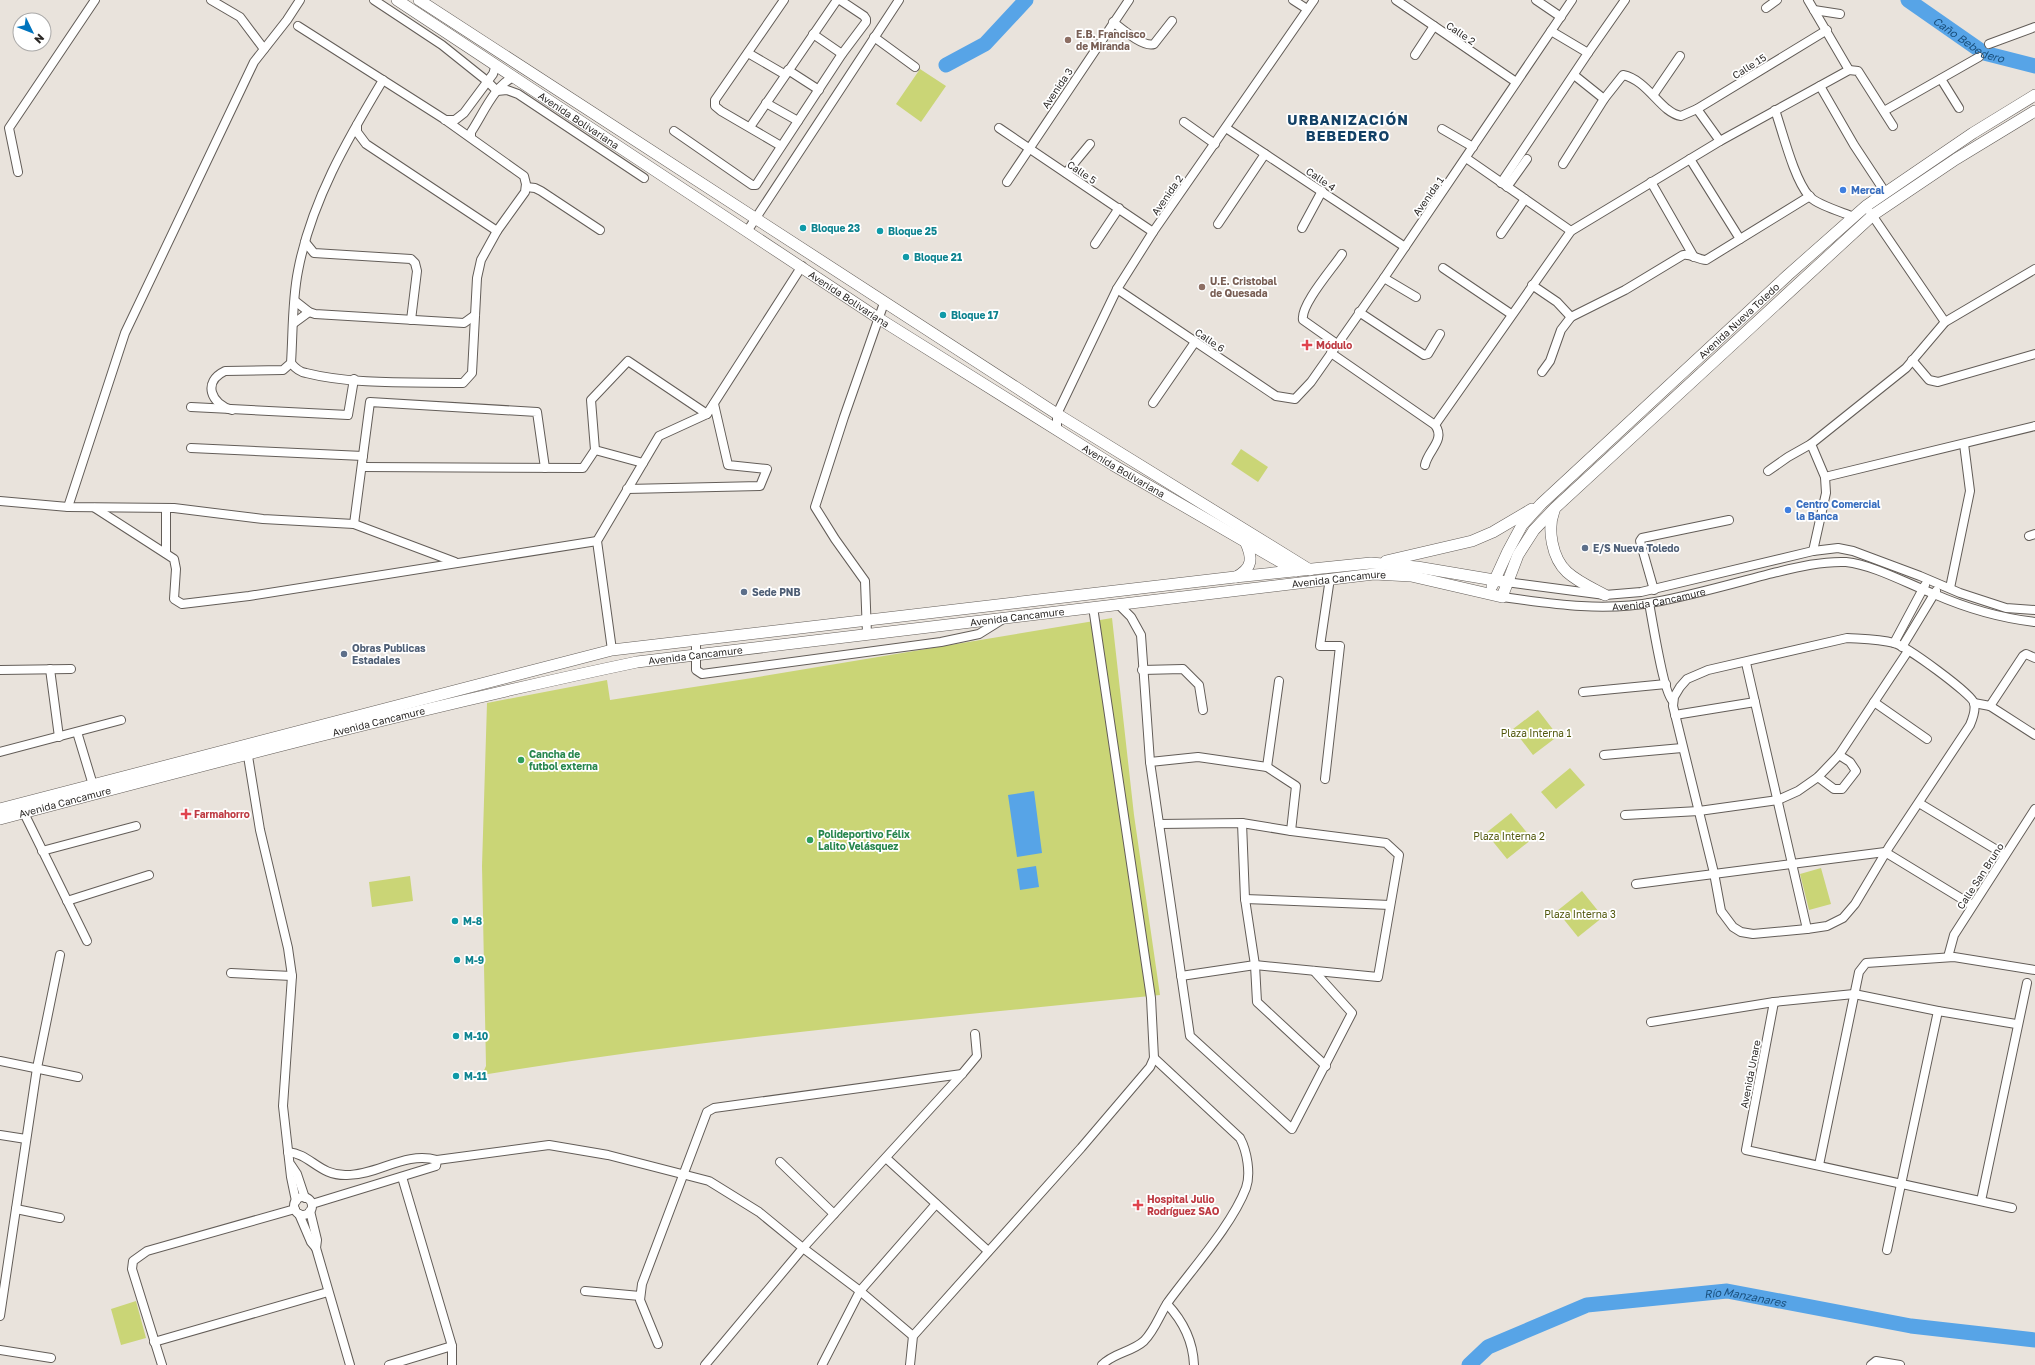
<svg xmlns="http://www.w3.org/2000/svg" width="2035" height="1365" font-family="'Golos Text',sans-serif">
  <rect width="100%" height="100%" fill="#e9e3dc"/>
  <path fill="#cad576" d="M920,69L946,86L921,122L896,104Z
    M1241,449L1268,467L1258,482L1231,464Z
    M1112,618L1134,815L1160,995C934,1018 706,1038 482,1075L486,1066L482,866L487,703L607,680L610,700L752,678Z
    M1538,710L1558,736L1533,755L1513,729Z
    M1570,768L1585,785L1556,809L1541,792Z
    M1511,813L1532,839L1507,859L1486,833Z
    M1821,868L1831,904L1809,910L1800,874Z
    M410,876L413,901L372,907L369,882Z
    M1582,891L1603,917L1578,937L1557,911Z
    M136,1301L146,1338L121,1345L111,1309Z"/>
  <path fill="#57a4e7" d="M1034,791L1042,853L1017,857L1008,795Z
    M1036,866L1039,887L1020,890L1017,869Z"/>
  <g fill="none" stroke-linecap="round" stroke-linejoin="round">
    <g stroke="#57a4e7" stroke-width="15">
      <path id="s1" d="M1908,0L1984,53L2035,66"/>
      <path d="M946,65L985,44L1026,0"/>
      <path id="s2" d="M1469,1365L1488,1347L1587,1305L1727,1291L1911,1326L2035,1340"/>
    </g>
    <g stroke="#635d58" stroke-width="10">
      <g id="street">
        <path d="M211,0L240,17L264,49"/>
        <path d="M374,0L442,45L487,81L497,91"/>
        <path d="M1293,0L1307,9"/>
        <path d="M1396,0L1516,82"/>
        <path d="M1536,0L1561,17"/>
        <path d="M1808,0L1849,70"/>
        <path d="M1766,8L1777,0"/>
        <path d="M1814,10L1840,14"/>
        <path d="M1113,22C1122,29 1144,48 1154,44L1172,21"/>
        <path d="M813,34L842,54"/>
        <path d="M874,37L915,67"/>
        <path d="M1989,44L2035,27"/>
        <path d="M748,53L784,74"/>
        <path d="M1588,53L1625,0"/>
        <path d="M1415,55L1434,26"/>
        <path d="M788,70L819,90"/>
        <path d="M1574,75L1604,99"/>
        <path d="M1941,79L1959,108"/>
        <path d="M1820,86L1854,145L1885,192"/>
        <path d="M497,91L507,90L518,94L644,178"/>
        <path d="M1654,94L1680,56"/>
        <path d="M766,103L798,121"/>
        <path d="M1697,109L1720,141"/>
        <path d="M1775,110C1783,133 1794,179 1809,196C1817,205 1842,212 1854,217"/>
        <path d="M1884,111L1979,57"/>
        <path d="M445,120H455L464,113L493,74L495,68L492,62"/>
        <path d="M1184,122L1215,144"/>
        <path d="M357,125V132L366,144L497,231"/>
        <path d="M750,127L837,0"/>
        <path d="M999,128L1153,232"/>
        <path d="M1226,128L1405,247"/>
        <path d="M1442,129L1473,147"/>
        <path d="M674,131L752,185H756L842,54L866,22V19L864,16L840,0"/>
        <path d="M471,137V132C482,116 496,82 515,77"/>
        <path d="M781,146L721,111L715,106V100L784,0"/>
        <path d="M1466,158L1571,231"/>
        <path d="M1690,159L1740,239"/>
        <path d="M1563,164L1604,99L1623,75C1648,80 1661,113 1681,116L1697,109L1827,30"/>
        <path d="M18,172L9,128L95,0"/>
        <path d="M1066,173L1090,144"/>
        <path d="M1007,182L1129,0"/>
        <path d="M1651,182L1694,257"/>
        <path d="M1501,183L1588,53L1551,31"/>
        <path d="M526,187L535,188L541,191L600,230"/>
        <path d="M1507,187L1527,159"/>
        <path d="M1870,212L1945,322"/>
        <path d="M1218,224L1265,154"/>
        <path d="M1302,228L1322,191"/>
        <path d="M748,230L899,0"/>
        <path d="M1501,234L1525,199"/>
        <path d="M305,242L314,253L411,259L415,263L417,271L411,320"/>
        <path d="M1095,244L1119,208"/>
        <path d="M1443,268L1511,314"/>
        <path d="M1384,278L1416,297"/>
        <path d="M1532,285L1557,302L1571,317L1625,290L1683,255C1690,253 1698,260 1706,260L1810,196"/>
        <path d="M1117,289L1276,396L1295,399L1311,382L1384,278L1572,0"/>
        <path d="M295,301L309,312L315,314L464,323L475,315"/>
        <path d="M1359,312L1424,355L1428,354L1440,334"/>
        <path d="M294,323L309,312"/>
        <path d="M1337,344L1303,320C1300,305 1333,268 1342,254"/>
        <path d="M1331,353L1435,425C1446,440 1428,450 1425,465"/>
        <path d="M1912,360L1929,380L1938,382L2035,354"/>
        <path d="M291,363C295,368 299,372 306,373C353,385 414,382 463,383L472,373L477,278L481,260L497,231L525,192L526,184L524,176L444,119L298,26"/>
        <path d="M1542,372L1550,361L1561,330L1571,317"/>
        <path d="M1153,403L1195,342"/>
        <path d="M191,407L348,415L354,379"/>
        <path d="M232,410C211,404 202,382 225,371L283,370L291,363C293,333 292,301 298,271C311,202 347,140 383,80"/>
        <path d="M1435,425L1571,231L1720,141L1849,70L1858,71L1893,126"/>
        <path d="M1057,430V414L1117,289L1153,232L1314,0"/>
        <path d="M191,448L363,456"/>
        <path d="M595,450L643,463"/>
        <path d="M362,467L583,468L595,450L591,400L628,361L707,414"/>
        <path d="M1768,471L1788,457L1811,444"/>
        <path d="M1825,477L2035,426"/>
        <path d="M627,489L760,486L767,469L728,465L714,404"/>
        <path d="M0,501L68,507L174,508L263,519L354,524L455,562"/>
        <path d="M68,507L125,333L254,62L287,20L300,0"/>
        <path d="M95,508L174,559L176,569L174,599L182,604L249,596L597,541"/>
        <path d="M354,524L370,402L537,412L545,468"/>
        <path d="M2029,536L2035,534"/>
        <path d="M1813,551L1826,493L1825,477L1811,444L1906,368L1945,322L2035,269"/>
        <path d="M166,553V508"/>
        <path d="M1506,582L1605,595L1641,592L1813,551L1838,548L1853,551L1920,576L1960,593L2006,608L2035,610"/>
        <path d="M1950,588L1970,491L1964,444"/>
        <path d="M1654,590L1640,541L1642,538L1729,520"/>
        <path id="s3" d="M1502,597C1552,604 1604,612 1655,602C1693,595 1731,584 1769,574C1794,568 1820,561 1846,562C1874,565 1908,584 1934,594C1966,608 2000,618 2035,622"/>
        <path d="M1649,603C1652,618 1664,696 1673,701"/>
        <path d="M1118,604L1131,617L1141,635L1150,762L1190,1036L1292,1129L1352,1013L1314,971"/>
        <path d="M867,634L865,581L835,539L815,507L844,417L884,303"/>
        <path d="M1847,638C1862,639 1879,639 1894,643C1905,645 1972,694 1974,703C1976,710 1973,718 1970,725L1889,847L1855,904L1843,918L1827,926L1807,929L1753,934L1741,932L1733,927L1721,911L1714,873L1673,706L1674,697L1680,687L1687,679L1708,670Z"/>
        <path d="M696,641V670L702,674L941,642L979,634L1003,619"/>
        <path d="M1894,643L1925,585"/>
        <path d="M1902,647L1936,591"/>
        <path d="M612,650L597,541L659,436L707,414L802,266"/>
        <path d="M1746,663L1807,929"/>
        <path d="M50,669L59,737"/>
        <path d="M0,670L71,669"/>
        <path d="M1142,670L1183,669L1199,685L1203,710"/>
        <path d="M1583,692L1666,684"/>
        <path d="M1874,702L1927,739"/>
        <path d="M1974,703L1990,706L2035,735"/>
        <path d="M1990,706L2023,656L2026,654L2035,658"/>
        <path d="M1675,715L1755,702"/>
        <path d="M77,732L93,785"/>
        <path d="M247,750L260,830L288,948L292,976L283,1106L291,1177L296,1201"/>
        <path d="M0,752L121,720"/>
        <path d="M1604,755L1682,748"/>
        <path d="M1150,762L1198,757L1267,767L1296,786L1291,831"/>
        <path d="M1267,767L1279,681"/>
        <path d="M1818,777L1834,789H1842L1856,771L1850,762L1839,755"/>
        <path d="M1325,779L1340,646H1320L1330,578"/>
        <path d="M1919,803L2005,855"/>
        <path d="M24,813L87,941"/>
        <path d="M1625,815L1699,811L1778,800L1798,791L1818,777L1839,755L1908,651"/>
        <path d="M1242,823L1245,899L1255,965L1257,1002L1326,1066"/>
        <path d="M1159,824L1242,823L1291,831L1386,843L1399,855L1378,977L1255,965L1181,976"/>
        <path d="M42,851L136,826"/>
        <path d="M1636,884L1885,852L1972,905"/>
        <path d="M1245,899L1390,905"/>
        <path d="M67,901L149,875"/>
        <path d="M1948,957L1954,935L2035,809"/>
        <path d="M231,973L292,976"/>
        <path d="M1774,1002L1746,1150L2012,1208"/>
        <path d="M1651,1022L1774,1002L1854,994L1938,1011L2016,1024"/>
        <path d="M0,1061L78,1077"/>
        <path d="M0,1135L26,1139"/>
        <path d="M288,1152C311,1154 319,1176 347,1175C378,1175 405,1151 437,1160L549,1145L608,1155L709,1181L759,1212L803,1248L860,1291L913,1336"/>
        <path d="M886,1158L988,1251"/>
        <path d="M780,1162L834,1214"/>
        <path d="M291,1165L297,1174L305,1198"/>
        <path d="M1819,1165L1859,972L1866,963L1954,957L2035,970"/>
        <path d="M402,1177L452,1346V1365"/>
        <circle cx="303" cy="1206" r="9"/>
        <path d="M1981,1201L2027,983"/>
        <path d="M312,1204L436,1166L437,1160"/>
        <path d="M16,1209L60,1218"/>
        <path d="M310,1211L317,1240L316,1248L350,1365"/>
        <path d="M299,1214L311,1242L316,1248"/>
        <path d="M1887,1250L1938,1011"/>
        <path d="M585,1291L640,1296"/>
        <path d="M1167,1304C1183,1321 1193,1341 1194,1365"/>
        <path d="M0,1316L37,1068L60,955"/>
        <path d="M154,1342L328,1292"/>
        <path d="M658,1344L640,1300L642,1284L707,1112L714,1108L962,1074"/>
        <path d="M0,1350L51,1358"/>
        <path d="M162,1365L132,1269L133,1261L147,1251L295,1209"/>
        <path d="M389,1365L452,1346"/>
        <path d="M705,1365L803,1248L962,1074L977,1056L975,1034"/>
        <path d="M822,1365L860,1291L936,1204"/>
        <path d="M910,1365L913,1336L1081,1148L1150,1067L1154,1058L1151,998L1093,607"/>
        <path d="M1102,1365C1113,1353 1132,1352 1144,1341C1155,1330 1160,1314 1168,1302C1192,1269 1232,1225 1246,1188C1251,1174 1247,1151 1240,1138L1154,1058"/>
        <path d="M1871,1365L1876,1361L1900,1365"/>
      </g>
    </g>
    <g stroke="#635d58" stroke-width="12">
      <g id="secondary">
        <path id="s4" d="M397,0L878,318L1113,465L1296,571"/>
        <path d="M419,0L1057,414L1310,570"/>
        <path d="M1554,511C1547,529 1552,558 1567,572C1578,582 1592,588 1605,595"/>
        <path d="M1386,561L1472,541L1493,532L1532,509"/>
        <path d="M1236,577C1253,568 1253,558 1245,541"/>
        <path id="s5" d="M1492,586L1508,551L1522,525L1541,504L1788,275L1866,206L1973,133L2035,95"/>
        <path d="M0,809L612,650L1235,577L1371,563L1417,567L1506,582"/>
        <path id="s6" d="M0,819C211,763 423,707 637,662L1374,574L1411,576L1502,597L1518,555L1534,530L1555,508L1873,215L1956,159L2035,111"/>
      </g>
    </g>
    <use href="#street" stroke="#fff" stroke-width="8"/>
    <use href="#secondary" stroke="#fff" stroke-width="11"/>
  </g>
  <g fill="#8d6e63" stroke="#fff" stroke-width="1.5">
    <circle cx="1068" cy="40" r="4"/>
    <circle cx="1202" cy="287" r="4"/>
  </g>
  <g fill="#3f7fe0" stroke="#fff" stroke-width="1.5">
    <circle cx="1843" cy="190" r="4"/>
    <circle cx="1788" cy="510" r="4"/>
  </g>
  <g fill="#0f9aa8" stroke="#fff" stroke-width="1.5">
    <circle cx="803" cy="228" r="4"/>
    <circle cx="880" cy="231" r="4"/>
    <circle cx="906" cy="257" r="4"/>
    <circle cx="943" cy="315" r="4"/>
    <circle cx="455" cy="921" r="4"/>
    <circle cx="457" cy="960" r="4"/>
    <circle cx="456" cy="1036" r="4"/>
    <circle cx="456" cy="1076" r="4"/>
  </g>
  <g fill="#e0444e" stroke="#fff" stroke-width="1.5">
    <path d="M1305 339h4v4h4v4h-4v4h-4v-4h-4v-4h4z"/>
    <path d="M184 808h4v4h4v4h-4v4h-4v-4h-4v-4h4z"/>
    <path d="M1136 1199h4v4h4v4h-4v4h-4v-4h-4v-4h4z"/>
  </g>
  <g fill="#5c6f8a" stroke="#fff" stroke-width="1.5">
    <circle cx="1585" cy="548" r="4"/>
    <circle cx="744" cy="592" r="4"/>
    <circle cx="344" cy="654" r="4"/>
  </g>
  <g fill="#2e9e5b" stroke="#fff" stroke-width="1.5">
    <circle cx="521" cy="760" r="4"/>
    <circle cx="810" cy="840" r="4"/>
  </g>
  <g text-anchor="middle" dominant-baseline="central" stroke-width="3.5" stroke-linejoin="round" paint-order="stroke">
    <g font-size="10" fill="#2b2826" stroke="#fff">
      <text transform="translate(1461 33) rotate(34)">Calle 2</text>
      <text transform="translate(1749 66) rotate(-32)">Calle 15</text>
      <text transform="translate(1057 88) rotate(-56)">Avenida 3</text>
      <text stroke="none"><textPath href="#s4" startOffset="218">Avenida Bolivariana</textPath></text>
      <text transform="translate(1082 172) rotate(34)">Calle 5</text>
      <text transform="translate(1321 179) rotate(34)">Calle 4</text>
      <text transform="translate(1167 195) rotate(-55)">Avenida 2</text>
      <text transform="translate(1428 196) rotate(-55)">Avenida 1</text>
      <text stroke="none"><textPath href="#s4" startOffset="542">Avenida Bolivariana</textPath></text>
      <text stroke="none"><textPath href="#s5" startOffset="366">Avenida Nueva Toledo</textPath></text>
      <text transform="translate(1210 340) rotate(34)">Calle 6</text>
      <text stroke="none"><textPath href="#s4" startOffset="866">Avenida Bolivariana</textPath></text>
      <text stroke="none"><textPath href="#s6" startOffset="1363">Avenida Cancamure</textPath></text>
      <text stroke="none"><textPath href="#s3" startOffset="158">Avenida Cancamure</textPath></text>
      <text stroke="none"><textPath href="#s6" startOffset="1039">Avenida Cancamure</textPath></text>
      <text stroke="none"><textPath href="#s6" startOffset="715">Avenida Cancamure</textPath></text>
      <text stroke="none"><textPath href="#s6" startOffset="391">Avenida Cancamure</textPath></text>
      <text stroke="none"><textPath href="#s6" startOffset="67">Avenida Cancamure</textPath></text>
      <text transform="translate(1980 876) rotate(-57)">Calle San Bruno</text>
      <text transform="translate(1750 1074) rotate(-79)">Avenida Unare</text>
    </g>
    <g font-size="10" font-weight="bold" fill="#785e54" stroke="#fff" text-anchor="start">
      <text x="1076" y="34">E.B. Francisco<tspan x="1076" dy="12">de Miranda</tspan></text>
      <text x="1210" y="281">U.E. Cristobal<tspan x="1210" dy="12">de Quesada</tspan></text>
    </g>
    <g font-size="10" font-weight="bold" fill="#366cbe" stroke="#fff" text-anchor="start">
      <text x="1851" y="190">Mercal</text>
      <text x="1796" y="504">Centro Comercial<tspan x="1796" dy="12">la Banca</tspan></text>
    </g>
    <g font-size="10" font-weight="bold" fill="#0d838f" stroke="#fff" text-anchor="start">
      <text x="811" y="228">Bloque 23</text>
      <text x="888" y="231">Bloque 25</text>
      <text x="914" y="257">Bloque 21</text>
      <text x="951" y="315">Bloque 17</text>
      <text x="463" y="921">M-8</text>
      <text x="465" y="960">M-9</text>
      <text x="464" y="1036">M-10</text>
      <text x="464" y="1076">M-11</text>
    </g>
    <g font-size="10" font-weight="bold" fill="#be3a42" stroke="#fff" text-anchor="start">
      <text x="1316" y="345">Módulo</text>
      <text x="194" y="814">Farmahorro</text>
      <text x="1147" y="1199">Hospital Julio<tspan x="1147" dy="12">Rodríguez SAO</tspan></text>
    </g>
    <g font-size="10" font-weight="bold" fill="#4e5e75" stroke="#fff" text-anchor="start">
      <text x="1593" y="548">E/S Nueva Toledo</text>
      <text x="752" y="592">Sede PNB</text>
      <text x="352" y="648">Obras Publicas<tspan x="352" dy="12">Estadales</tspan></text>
    </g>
    <g font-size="10" fill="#51570c" stroke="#fff">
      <text x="1536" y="733">Plaza Interna 1</text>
      <text x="1509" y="836">Plaza Interna 2</text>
      <text x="1580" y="914">Plaza Interna 3</text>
    </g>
    <g font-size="10" font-weight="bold" fill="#27864d" stroke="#fff" text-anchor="start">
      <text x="529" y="754">Cancha de<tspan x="529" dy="12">futbol externa</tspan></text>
      <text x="818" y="834">Polideportivo Félix<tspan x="818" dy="12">Lalito Velásquez</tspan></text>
    </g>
    <g font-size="11" font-style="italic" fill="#1a507d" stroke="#fff">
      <text stroke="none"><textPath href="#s1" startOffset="73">Caño Bebedero</textPath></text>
      <text stroke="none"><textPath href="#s2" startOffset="293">Río Manzanares</textPath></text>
    </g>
    <g font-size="14" font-weight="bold" letter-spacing="1" fill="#134166" stroke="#fff">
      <text x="1348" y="119">URBANIZACIÓN<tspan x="1348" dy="16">BEBEDERO</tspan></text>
    </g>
  </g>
  <g transform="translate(32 32) rotate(133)"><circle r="19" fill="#ffffff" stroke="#aaa9a8"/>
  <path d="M0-3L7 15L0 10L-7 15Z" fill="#0074be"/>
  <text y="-6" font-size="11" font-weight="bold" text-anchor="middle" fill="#2b2826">N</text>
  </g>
</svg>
